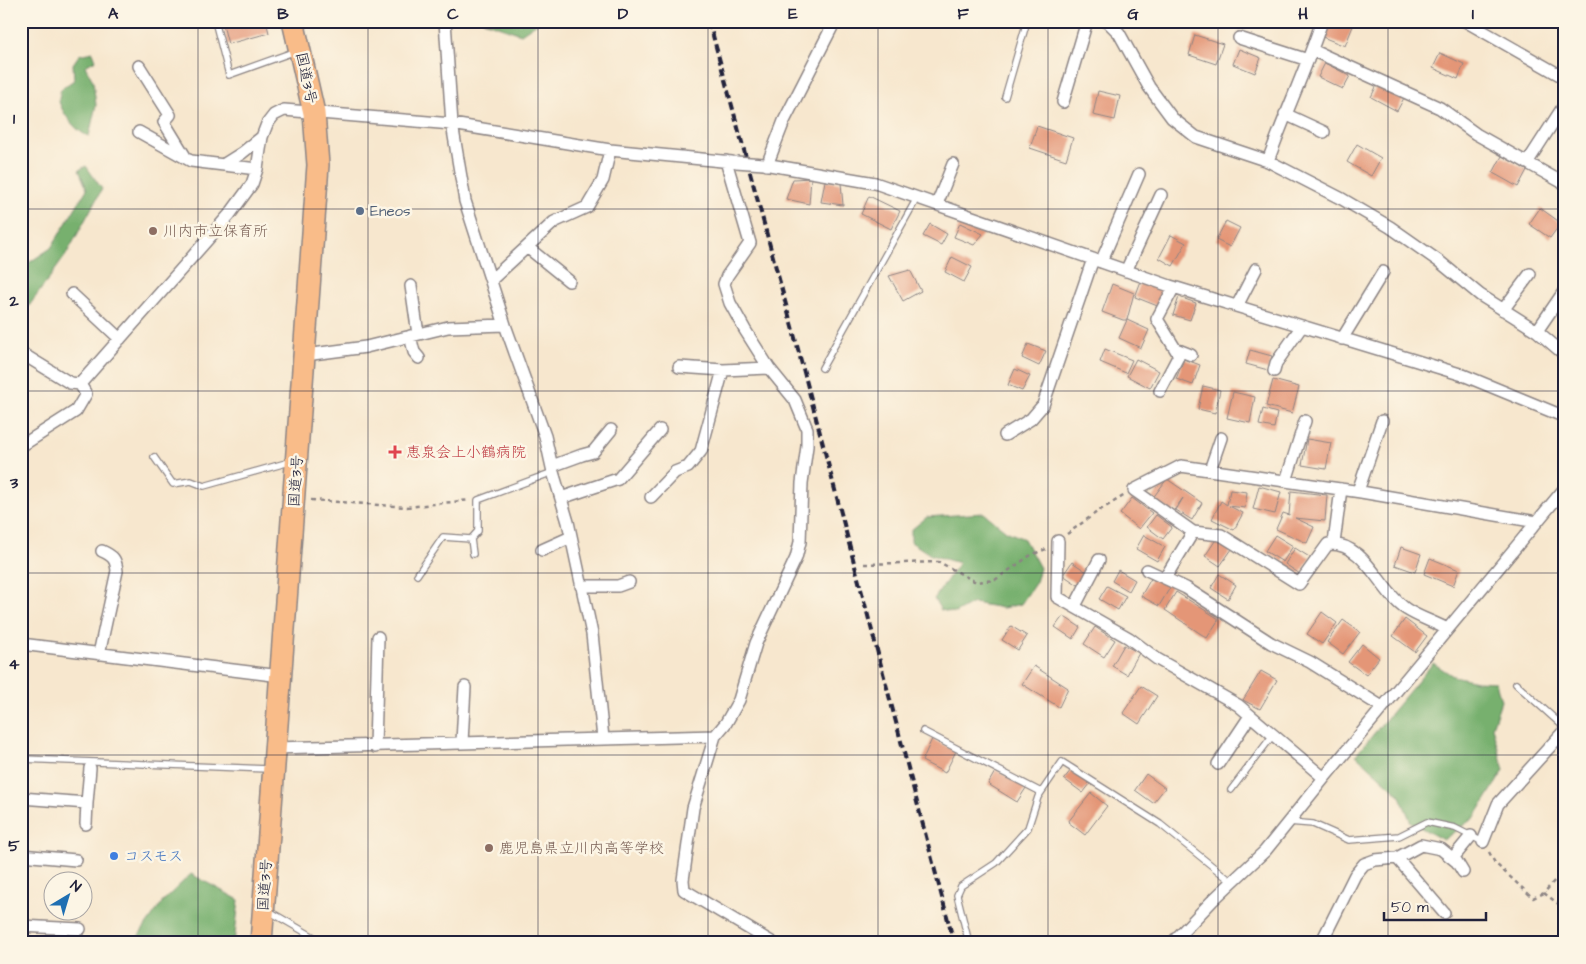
<svg xmlns="http://www.w3.org/2000/svg" width="1586" height="964" font-family="'Architects Daughter','Klee One',sans-serif">
  <rect width="100%" height="100%" fill="#fcf5e5"/>
  <filter id="ink" filterUnits="userSpaceOnUse"><feTurbulence type="fractalNoise" baseFrequency=".02" numOctaves="2"/><feDisplacementMap in="SourceGraphic" scale="10" xChannelSelector="R" yChannelSelector="G"/><feConvolveMatrix kernelMatrix="1 2 1 2 8 2 1 2 1" color-interpolation-filters="sRGB"/></filter>
  <filter id="wash" filterUnits="userSpaceOnUse"><feTurbulence type="fractalNoise" baseFrequency=".0096" numOctaves="4" result="noise"/><feDisplacementMap in="SourceGraphic" scale="20" xChannelSelector="R" yChannelSelector="G"/><feGaussianBlur stdDeviation="1.12" result="paint"/><feColorMatrix in="noise" values="0 0 0 0 0 0 0 0 0 0 0 0 0 0 0 0 0 1.4 0 .05"/><feComposite in="paint" operator="in"/></filter>
  <g filter="url(#wash)">
    <rect width="100%" height="100%" fill="#f7e7ce"/>
    <path fill="#77b06e" stroke="#4c6954" d="M483,21H540L521,34Z
      M93,52L96,60L85,66L93,81L96,105L89,136C77,133 62,113 59,101C59,97 60,92 61,89L74,80L73,64L79,55Z
      M86,166L102,189L66,255L21,317V268L51,248L87,189L79,170Z
      M984,513L1006,531L1024,539L1040,568L1036,582L1021,604L1003,608L973,603L955,613L941,610L934,599L959,563L931,555L911,542V530L927,517Z
      M1433,663L1453,676L1477,681L1496,682L1501,701L1492,727L1504,770L1475,817L1443,840L1411,822L1399,794L1356,755Z
      M191,874L239,900L234,943H135L137,938L164,900Z"/>
    <g id="blocks">
      <path fill="#e49677" d="M222,21H266L269,33L228,44Z
        M1326,21H1341L1353,26L1345,46L1320,36Z
        M1195,35L1223,44L1216,64L1189,55Z
        M1239,49L1261,58L1255,73L1233,64Z
        M1440,53L1464,64L1458,79L1433,68Z
        M1325,63L1350,76L1343,89L1318,77Z
        M1378,83L1405,96L1397,111L1371,97Z
        M1098,91L1120,96L1115,120L1093,115Z
        M1037,126L1073,138L1066,160L1030,148Z
        M1357,144L1381,158L1371,176L1347,162Z
        M1502,156L1527,170L1518,187L1493,173Z
        M811,178L809,204L786,199L793,179Z
        M825,181L841,183L843,205L821,202Z
        M869,196L900,211L891,229L861,214Z
        M1540,208L1561,223L1550,238L1529,224Z
        M1226,221L1240,228L1230,247L1216,240Z
        M960,223L983,234L974,245L954,237Z
        M930,224L947,234L941,245L923,236Z
        M1171,235L1186,243L1173,266L1159,258Z
        M952,257L972,267L964,282L945,272Z
        M910,270L921,291L903,301L889,276Z
        M1141,281L1166,291L1160,307L1135,297Z
        M1112,284L1134,293L1127,320H1123L1102,312Z
        M1179,297L1196,303L1190,320L1173,315Z
        M1127,320L1149,330L1141,348L1119,338Z
        M1028,344L1046,351L1039,366L1022,358Z
        M1105,349L1132,360L1126,373L1100,362Z
        M1250,350L1272,356L1268,370L1246,364Z
        M1136,359L1159,371L1150,388L1127,376Z
        M1184,359L1200,365L1193,385L1176,379Z
        M1015,369L1030,376L1022,391L1008,385Z
        M1273,380L1299,387L1292,413L1266,406Z
        M1203,386L1220,390L1215,413L1198,409Z
        M1233,392L1255,397L1250,423L1227,418Z
        M1263,409L1277,413L1274,428L1259,425Z
        M1307,439L1331,443L1326,469L1302,465Z
        M1167,479L1202,503L1192,520L1176,510L1183,498L1172,513L1152,499Z
        M1259,486L1281,492L1275,514L1253,509Z
        M1230,490L1247,492L1245,508L1229,506L1243,513L1234,530L1212,519L1221,501L1227,505Z
        M1291,491L1327,495L1325,521L1295,518L1314,527L1307,543L1276,529L1283,513L1289,515Z
        M1132,498L1152,513L1139,529L1120,514Z
        M1156,515L1172,527L1163,539L1147,527Z
        M1144,535L1165,547L1157,561L1136,549Z
        M1275,535L1293,546L1283,562L1265,551Z
        M1217,538L1232,549L1220,566L1205,556Z
        M1401,547L1421,554L1415,572L1395,565Z
        M1295,548L1311,558L1300,574L1285,564Z
        M1430,558L1459,570L1453,586L1424,574Z
        M1072,562L1087,572L1078,585L1063,575Z
        M1118,570L1135,580L1129,591L1112,581Z
        M1219,574L1236,585L1228,599L1211,588Z
        M1153,575L1171,586L1159,606L1141,596Z
        M1107,586L1126,596L1118,610L1099,599Z
        M1176,592L1219,619L1207,638L1165,610Z
        M1322,612L1337,623L1322,644L1307,634Z
        M1063,616L1080,627L1073,639L1055,627Z
        M1405,619L1427,636L1415,652L1393,636Z
        M1343,620L1360,632L1343,654L1327,642Z
        M1011,626L1027,636L1018,650L1002,640Z
        M1095,627L1115,640L1104,657L1084,644Z
        M1362,644L1379,658L1366,675L1348,662Z
        M1124,645L1139,653L1127,675L1112,666Z
        M1034,666L1068,688L1059,707L1022,684Z
        M1261,671L1277,680L1260,709L1243,700Z
        M1141,686L1157,696L1139,724L1123,713Z
        M932,739L956,751L945,773L922,761Z
        M996,770L1026,788L1017,802L988,784Z
        M1071,770L1090,784L1083,793L1064,779Z
        M1146,774L1165,788L1153,803L1135,790Z
        M1091,793L1107,806L1085,835L1068,822Z"/>
    </g>
  </g>
  <g filter="url(#ink)">
    <use href="#blocks" fill-opacity="0" stroke="#8c8484" stroke-width="1"/>
    <g fill="none" stroke-linecap="round" stroke-linejoin="round">
      <g stroke="#8c8484" stroke-width="8">
        <path id="lane" d="M215,21L229,75L296,51
          M1005,97L1027,21
          M822,368L917,198
          M154,457L173,484L191,481L204,486L293,461
          M473,554L471,539L478,531V500L553,472
          M417,575L443,537L471,539
          M1516,684L1565,728
          M923,731L1041,792
          M21,759L269,769
          M1231,790L1273,735
          M1288,822L1313,824L1349,840L1399,836L1427,822L1455,828L1483,842
          M267,910L324,943
          M969,943L957,895L961,886L996,863L1028,828L1038,797L1062,762L1160,824L1232,882"/>
      </g>
      <g stroke="#8c8484" stroke-width="14">
        <path id="street" d="M1107,21L1119,33L1149,87L1172,118L1196,137L1268,161L1342,199L1390,227L1440,262L1480,295L1537,331L1565,355
          M1465,21L1565,78
          M1239,38L1308,60
          M1312,50L1440,108L1476,134L1565,184
          M139,66L170,115L164,122L186,158
          M1063,102L1087,21
          M1285,114L1324,132
          M139,132L191,161L257,169
          M726,161L750,243L727,276L724,284L730,303L745,330L769,368L795,400L807,429V446L802,483L800,542L796,558L756,643L739,700L726,723L715,736L693,808L683,880L684,890L773,943
          M1268,161C1285,114 1306,69 1322,21
          M1527,163L1565,104
          M764,164L875,183L1170,286L1463,375L1565,417
          M223,165L242,153L262,137
          M767,165L784,121L835,21
          M937,204L953,164
          M527,247L569,281
          M1101,262L1139,174
          M1126,271L1161,195
          M491,280L554,222L587,207L603,180L610,150
          M411,286L418,334
          M72,294L120,339
          M1237,306L1256,269
          M1503,310L1530,274
          M505,325L545,436L553,472L568,522L592,634L603,738
          M1537,331L1565,290
          M410,336L414,352L419,358
          M1342,339L1383,272
          M1176,349L1191,355
          M21,353L70,383L80,384L230,214L252,184L257,169L262,137L267,124L274,115L284,110L452,124L610,150L732,162
          M305,355L366,347L448,327L505,325L465,201L452,124L445,21
          M679,367L723,370L769,368
          M1274,371L1276,363L1302,326
          M1160,391L1179,355L1157,319L1174,287
          M1005,435L1031,419L1043,405L1093,259
          M21,446L76,411L86,394L80,384
          M552,466L582,455L593,452L611,430
          M1210,470L1221,438
          M1286,481L1305,421
          M1358,491L1382,421
          M651,497L675,472L688,467L701,451L723,370
          M561,498L618,479L660,430
          M1058,541L1057,597L1129,638L1157,659L1238,705L1324,778
          M1334,543L1341,489
          M542,550L571,537
          M1147,570L1186,588L1271,643L1310,662L1382,707
          M1165,578L1193,532
          M581,586H618L629,582
          M1075,606L1099,560
          M1447,629C1434,622 1418,617 1406,609C1379,591 1366,542 1328,544L1299,584L1221,535L1193,532L1134,490L1181,466L1361,492L1537,522
          M21,644L281,676
          M99,654L117,571C116,559 113,556 102,551
          M462,742L465,687
          M375,747L378,637
          M275,748L715,736
          M1218,764L1250,716
          M21,798L87,803L86,824
          M87,803L90,768
          M1483,842L1498,804L1565,730
          M21,855L76,860
          M1397,858L1444,913
          M1453,858L1471,836
          M21,926L80,929
          M1172,943L1213,900L1265,851L1324,778L1565,488
          M1320,943L1323,939L1355,875L1364,864L1375,860L1397,858L1421,845L1441,849L1457,862L1463,872"/>
      </g>
      <g stroke="#8c8484" stroke-width="24">
        <path id="highway" d="M261,943L318,165L314,113L293,21"/>
      </g>
      <path stroke="#8c8484" stroke-width="2.5" stroke-dasharray="4 4" stroke-linecap="butt" d="M311,500L407,507L470,500
        M1067,534L1097,512L1125,495
        M864,564L939,562L976,582L995,580L1031,555L1046,549
        M1489,852L1495,863L1533,898L1544,893L1565,868
        M1544,893L1565,909"/>
      <use href="#lane" stroke="#fff" stroke-width="5.5"/>
      <use href="#street" stroke="#fff" stroke-width="11"/>
      <use href="#highway" stroke="#f9bc89" stroke-width="21"/>
      <path stroke="#22223b" stroke-width="4" stroke-dasharray="8 4" stroke-linecap="butt" d="M709,21L795,338L954,943"/>
      <g stroke="#8c8484" stroke-width="14" stroke-linecap="butt">
        <path id="street-bridge" d="M736,162L764,164"/>
      </g>
      <use href="#street-bridge" stroke="#fff" stroke-width="11"/>
    </g>
  </g>
  <path fill="none" stroke="#22223b" stroke-width="1" stroke-opacity="0.55" d="M198,21V943M368,21V943M538,21V943M708,21V943M878,21V943M1048,21V943M1218,21V943M1388,21V943M21,209H1565M21,391H1565M21,573H1565M21,755H1565"/>
  <circle fill="#5c6f8a" stroke="#fcf5e5" stroke-width="2" cx="360" cy="211" r="5"/>
  <g fill="#8d6e63" stroke="#fcf5e5" stroke-width="2">
    <circle cx="153" cy="231" r="5"/>
    <circle cx="489" cy="848" r="5"/>
  </g>
  <path fill="#e0444e" stroke="#fcf5e5" stroke-width="2" d="M392.5 444.5h5v5h5v5h-5v5h-5v-5h-5v-5h5z"/>
  <circle fill="#3f7fe0" stroke="#fcf5e5" stroke-width="2" cx="114" cy="856" r="5"/>
  <g text-anchor="middle" dominant-baseline="central" stroke-width="5" stroke-linejoin="round" paint-order="stroke">
    <g font-size="15" fill="#22223b" stroke="#fcf5e5">
      <text transform="translate(306 78) rotate(78)">国道3号</text>
      <text transform="translate(296 481) rotate(-86)">国道3号</text>
      <text transform="translate(265 885) rotate(-86)">国道3号</text>
    </g>
    <g font-size="15" fill="#4e5e75" stroke="#fcf5e5" text-anchor="start">
      <text x="370" y="211">Eneos</text>
    </g>
    <g font-size="15" fill="#785e54" stroke="#fcf5e5" text-anchor="start">
      <text x="163" y="231">川内市立保育所</text>
      <text x="499" y="848">鹿児島県立川内高等学校</text>
    </g>
    <g font-size="15" fill="#be3a42" stroke="#fcf5e5" text-anchor="start">
      <text x="406" y="452">恵泉会上小鶴病院</text>
    </g>
    <g font-size="15" fill="#366cbe" stroke="#fcf5e5" text-anchor="start">
      <text x="124" y="856">コスモス</text>
    </g>
  </g>
  <rect width="1586" height="964" fill="none" stroke="#fcf5e5" stroke-width="55"/>
  <g transform="translate(68 896) rotate(38)"><circle r="24" fill="#fcf5e5" stroke="#a5a1a1"/>
  <path d="M0-4L9 19L0 12L-9 19Z" fill="#1f6fb2"/>
  <text y="-8" font-size="14" font-weight="bold" text-anchor="middle" fill="#22223b">N</text>
  </g>
  <path d="M1384 912v8h102v-8" fill="none" stroke="#22223b" stroke-width="2.5"/>
  <text x="1391" y="912" font-size="15" fill="#22223b" stroke="#fcf5e5" stroke-width="4" paint-order="stroke">50 m</text>
  <rect x="28" y="28" width="1530" height="908" fill="none" stroke="#22223b" stroke-width="2"/>
  <g font-size="16" text-anchor="middle" font-weight="bold" fill="#22223b">
    <text x="113" y="19">A</text>
    <text x="283" y="19">B</text>
    <text x="453" y="19">C</text>
    <text x="623" y="19">D</text>
    <text x="793" y="19">E</text>
    <text x="963" y="19">F</text>
    <text x="1133" y="19">G</text>
    <text x="1303" y="19">H</text>
    <text x="1473" y="19">I</text>
    <text x="14" y="124">1</text>
    <text x="14" y="306">2</text>
    <text x="14" y="488">3</text>
    <text x="14" y="669">4</text>
    <text x="14" y="851">5</text>
  </g>
</svg>
